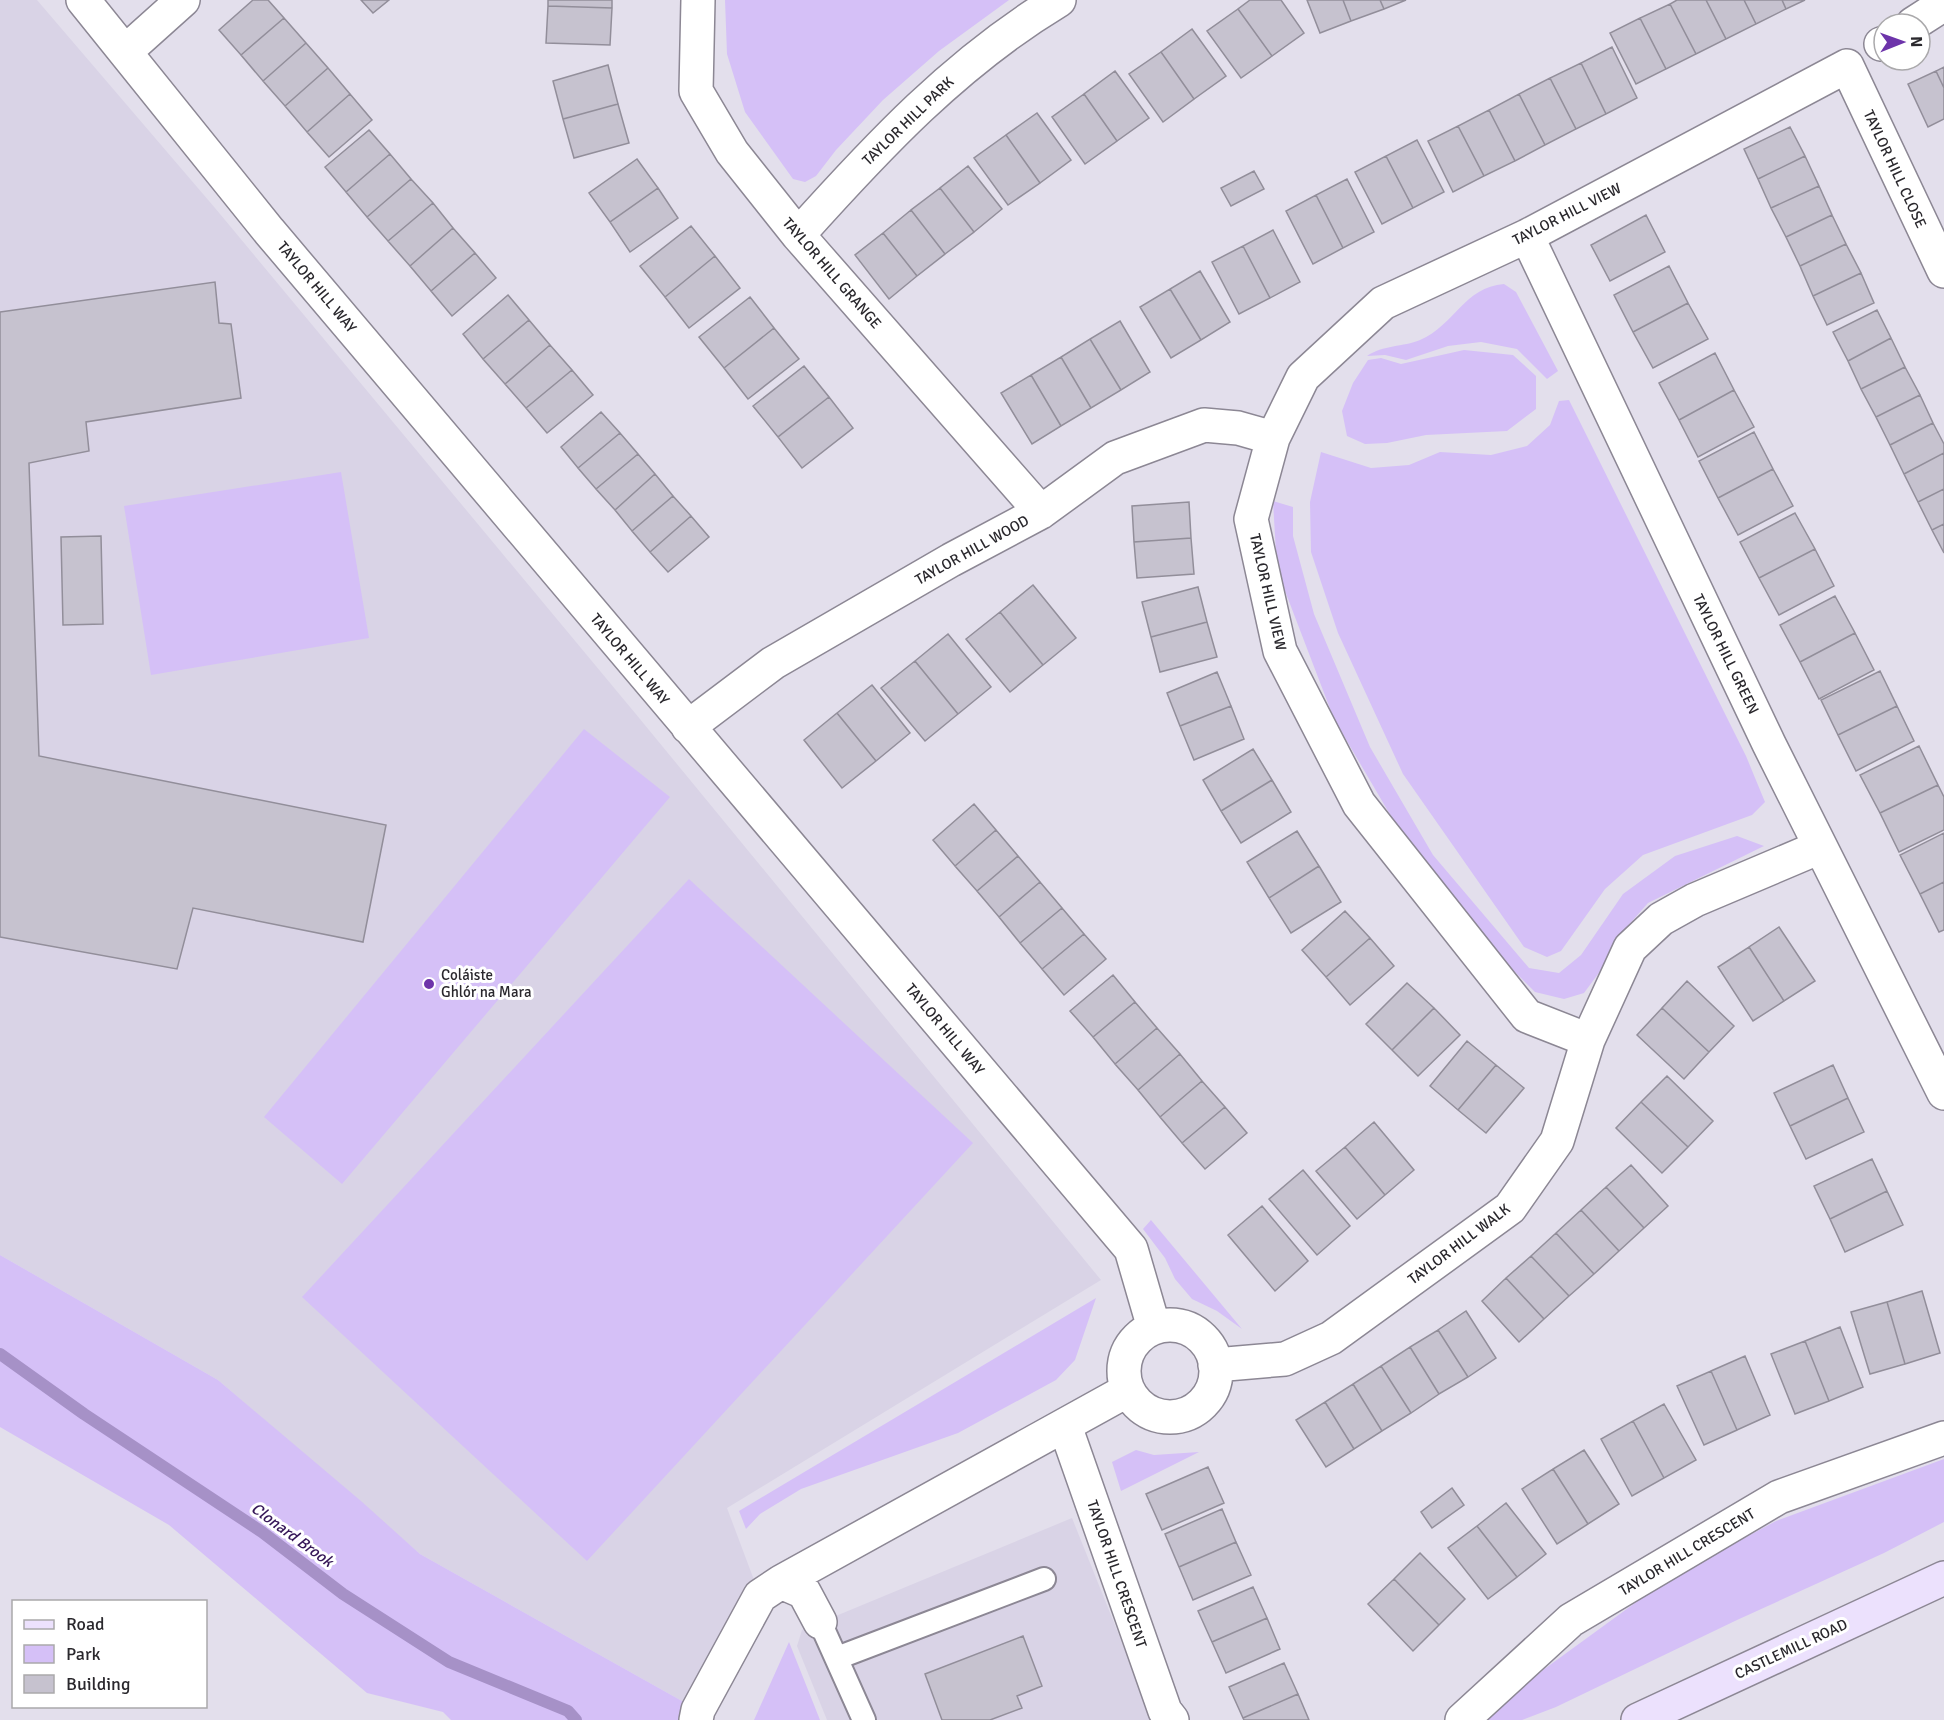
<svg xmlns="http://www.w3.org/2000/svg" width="1944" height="1720" font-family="Signika,sans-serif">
  <rect width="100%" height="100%" fill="#e3dfec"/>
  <path fill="#d9d3e6" d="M0,0H37L215,208L635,713L1101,1280L727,1508L760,1596L698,1710L420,1554L218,1380L0,1255Z
    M1072,1518L1153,1720H827L797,1646L802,1630Z"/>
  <path fill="#d5c0f7" d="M725,0H1009L939,51L883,100L836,150L816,176L805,182L793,179L745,112L727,54Z
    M1504,284L1516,292L1558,371L1547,379L1517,349L1481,342L1448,346L1406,360L1385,355L1367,356C1383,345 1403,347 1420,340C1455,325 1464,287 1504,284Z
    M1464,350L1513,355L1536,376V409L1507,431L1426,435L1387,443L1365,444L1347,436L1342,411L1353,383L1368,360L1381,358L1401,364Z
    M1569,400L1746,756L1765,802L1752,815L1643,855L1605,889L1561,951L1547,957L1524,947L1403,774L1338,633L1311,552L1310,502L1321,452L1371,468L1409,465L1440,452L1491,455L1527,446L1550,425L1559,401Z
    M341,472L369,638L151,675L124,506Z
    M1273,501L1293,507V536L1314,614L1370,747L1433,855L1529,968L1559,973L1581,955L1623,894L1675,856L1737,836L1764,846L1648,903L1618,937L1604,966L1584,993L1564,999L1535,992L1487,944L1402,835L1334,719L1277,570Z
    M584,729L670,797L342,1184L264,1117Z
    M689,879L973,1143L587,1561L302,1297Z
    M1151,1220L1242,1329L1217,1311L1192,1299L1175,1279L1165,1258L1143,1229Z
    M0,1255L218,1380L361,1501L420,1554L698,1710L696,1720H451L443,1712L367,1693L169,1525L0,1427Z
    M1096,1298L1075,1360L1056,1380L958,1433L801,1489L760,1514L746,1529L739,1511Z
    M1136,1450L1154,1455L1199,1452L1121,1491L1112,1462Z
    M1944,1459V1522L1884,1553L1737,1620L1556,1707L1522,1720H1484L1543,1670L1668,1579L1776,1521Z
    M789,1642L820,1720H754Z"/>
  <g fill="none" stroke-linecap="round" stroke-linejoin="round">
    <path stroke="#a691c7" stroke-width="12" d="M0,1354L84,1414L262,1532L343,1594L449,1662L568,1711L576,1720"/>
  </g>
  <path fill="#c6c2cf" stroke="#928e9a" stroke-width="1.5" d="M253,0H268L284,18L241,55L219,30Z
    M361,0H389L373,13Z
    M548,0H612V8L548,6Z
    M1250,0H1281L1304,33L1272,56L1238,9Z
    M1307,0H1343L1351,21L1320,33Z
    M1343,0H1380L1384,9L1351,21Z
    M1380,0H1406L1384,9Z
    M1677,0H1706L1726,39L1696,54L1670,4Z
    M1706,0H1744L1756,24L1726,39Z
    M1744,0H1782L1786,9L1756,24Z
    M1782,0H1805L1786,9Z
    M1670,4L1696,54L1666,69L1640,18Z
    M548,6L612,8L610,45L546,43Z
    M1238,9L1272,56L1241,78L1207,31Z
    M284,18L306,43L263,81L241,55Z
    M1640,18L1666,69L1636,84L1610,33Z
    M1192,29L1226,76L1194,99L1161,52Z
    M306,43L328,68L285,106L263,81Z
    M1612,47L1637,98L1606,114L1581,63Z
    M1161,52L1194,99L1163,122L1129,74Z
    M1581,63L1606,114L1576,129L1550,78Z
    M608,65L618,104L563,119L553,81Z
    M1944,67V88L1936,71Z
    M328,68L350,94L307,132L285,106Z
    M1115,71L1149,118L1117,141L1084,94Z
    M1936,71L1944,88V119L1928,127L1908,84Z
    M1550,78L1576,129L1545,145L1519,94Z
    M350,94L372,120L329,157L307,132Z
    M1084,94L1117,141L1085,164L1052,117Z
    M1519,94L1545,145L1515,161L1489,110Z
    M618,104L629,143L574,158L563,119Z
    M1489,110L1515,161L1484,176L1458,126Z
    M1037,113L1071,160L1040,183L1006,135Z
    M1458,126L1484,176L1453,192L1428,141Z
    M1790,127L1805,156L1758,179L1744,149Z
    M369,130L390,154L346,192L325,167Z
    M1006,135L1040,183L1008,205L974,158Z
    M1417,140L1444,192L1413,208L1386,156Z
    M390,154L411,179L367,217L346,192Z
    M1386,156L1413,208L1382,224L1355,172Z
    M1805,156L1819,186L1771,208L1758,179Z
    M637,159L658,188L610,222L589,193Z
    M968,166L1002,209L974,232L940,188Z
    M1254,171L1264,189L1231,206L1221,188Z
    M411,179L433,203L388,241L367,217Z
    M1347,179L1374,232L1343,248L1316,195Z
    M1819,186L1832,215L1786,237L1771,208Z
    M658,188L678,218L630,252L610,222Z
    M940,188L974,232L945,254L911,210Z
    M1316,195L1343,248L1313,264L1286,211Z
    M433,203L453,228L410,266L388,241Z
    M911,210L945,254L917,276L883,233Z
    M1646,215L1665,252L1610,281L1591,245Z
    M1832,215L1846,244L1800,266L1786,237Z
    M691,226L715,256L665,297L640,266Z
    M453,228L475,253L431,291L410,266Z
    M1273,230L1300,282L1270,298L1243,246Z
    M883,233L917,276L889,299L855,255Z
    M1846,244L1861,273L1813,296L1800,266Z
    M1243,246L1270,298L1239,314L1212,262Z
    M475,253L496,278L452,316L431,291Z
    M715,256L740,288L689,328L665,297Z
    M1669,266L1688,303L1633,332L1614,295Z
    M1200,271L1230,322L1201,340L1170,289Z
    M1861,273L1874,303L1827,325L1813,296Z
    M215,282L219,323L231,324L241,398L86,422L89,451L29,463L39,756L386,825L363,942L193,908L177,969L0,937V312Z
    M1170,289L1201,340L1171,358L1140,307Z
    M508,295L529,320L483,359L463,334Z
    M750,297L774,328L724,368L699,337Z
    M1688,303L1708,339L1653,368L1633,332Z
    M1877,310L1891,338L1848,361L1833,332Z
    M529,320L550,345L505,384L483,359Z
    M1120,321L1150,372L1121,390L1090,339Z
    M774,328L799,359L748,399L724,368Z
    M1891,338L1905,367L1861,389L1848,361Z
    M1090,339L1121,390L1091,408L1061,357Z
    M550,345L572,370L526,408L505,384Z
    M1715,353L1734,390L1679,420L1659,383Z
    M1061,357L1091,408L1061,426L1031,375Z
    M804,366L829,397L778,437L753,406Z
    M1905,367L1920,395L1876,417L1861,389Z
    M572,370L593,395L547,433L526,408Z
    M1031,375L1061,426L1032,444L1001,393Z
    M1734,390L1754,427L1698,457L1679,420Z
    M1920,395L1933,423L1890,445L1876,417Z
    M829,397L853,428L802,468L778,437Z
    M601,412L620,433L578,468L561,447Z
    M1933,423L1944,444V453L1904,474L1890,445Z
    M1754,432L1773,469L1718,498L1699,461Z
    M620,433L638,454L596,489L578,468Z
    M1944,453V489L1918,502L1904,474Z
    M638,454L655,474L615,510L596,489Z
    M1773,469L1793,506L1738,535L1718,498Z
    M655,474L673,496L632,531L615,510Z
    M1944,489V524L1932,530L1918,502Z
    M673,496L691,516L650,552L632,531Z
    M1189,502L1191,538L1134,542L1132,506Z
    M1795,513L1815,549L1759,578L1740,542Z
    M691,516L709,537L668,572L650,552Z
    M1944,524V553L1932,530Z
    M101,536L103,624L63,625L61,537Z
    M1191,538L1194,574L1137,578L1134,542Z
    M1815,549L1834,586L1779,615L1759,578Z
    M1033,585L1076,638L1043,665L1000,612Z
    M1198,587L1207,622L1151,637L1142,602Z
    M1835,596L1855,633L1800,662L1780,625Z
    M1000,612L1043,665L1010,692L966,639Z
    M1207,622L1217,657L1160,672L1151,637Z
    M1855,633L1874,670L1819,699L1800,662Z
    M948,634L991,687L958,714L915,661Z
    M915,661L958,714L925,741L881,688Z
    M1880,671L1897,706L1838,735L1821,700Z
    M1217,672L1231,706L1180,726L1167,693Z
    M872,685L910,733L876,761L837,713Z
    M1231,706L1244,739L1194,760L1180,726Z
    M1897,706L1914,741L1856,771L1838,735Z
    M837,713L876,761L842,788L804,740Z
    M1919,746L1938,785L1880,813L1860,775Z
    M1253,749L1272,780L1221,811L1203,780Z
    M1272,780L1291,812L1241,843L1221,811Z
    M1938,785L1944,797V830L1899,852L1880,813Z
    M974,804L996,830L955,866L933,840Z
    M996,830L1018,856L977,891L955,866Z
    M1297,831L1319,866L1269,898L1247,862Z
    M1944,833V882L1920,894L1900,855Z
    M1018,856L1040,882L999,917L977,891Z
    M1319,866L1341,902L1291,933L1269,898Z
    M1040,882L1062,908L1020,943L999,917Z
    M1944,882V930L1939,932L1920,894Z
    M1062,908L1084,934L1042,969L1020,943Z
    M1345,911L1370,938L1326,977L1302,950Z
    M1779,927L1815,981L1784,1001L1749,947Z
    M1084,934L1106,959L1064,995L1042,969Z
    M1370,938L1394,966L1350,1005L1326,977Z
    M1749,947L1784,1001L1753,1021L1718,967Z
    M1113,975L1135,1002L1093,1037L1070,1011Z
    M1687,981L1734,1026L1709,1052L1662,1008Z
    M1407,983L1434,1008L1392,1050L1366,1024Z
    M1135,1002L1157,1028L1115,1064L1093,1037Z
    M1434,1008L1460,1035L1418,1076L1392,1050Z
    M1662,1008L1709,1052L1684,1079L1637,1035Z
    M1157,1028L1180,1054L1138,1090L1115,1064Z
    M1467,1041L1496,1065L1458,1110L1430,1086Z
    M1180,1054L1202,1081L1160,1117L1138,1090Z
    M1496,1065L1524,1088L1486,1133L1458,1110Z
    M1833,1065L1848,1098L1790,1126L1774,1093Z
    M1667,1076L1713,1121L1688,1147L1641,1102Z
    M1202,1081L1225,1107L1182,1143L1160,1117Z
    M1848,1098L1864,1132L1806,1159L1790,1126Z
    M1641,1102L1688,1147L1662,1173L1616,1128Z
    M1225,1107L1247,1133L1205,1169L1182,1143Z
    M1374,1122L1414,1170L1385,1195L1345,1147Z
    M1345,1147L1385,1195L1357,1219L1316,1171Z
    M1872,1159L1887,1191L1830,1219L1814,1186Z
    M1631,1165L1668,1206L1644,1228L1606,1187Z
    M1303,1170L1350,1226L1317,1255L1269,1199Z
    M1606,1187L1644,1228L1619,1251L1581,1210Z
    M1887,1191L1903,1225L1845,1252L1830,1219Z
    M1262,1206L1308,1261L1275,1291L1228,1235Z
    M1581,1210L1619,1251L1594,1274L1556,1233Z
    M1556,1233L1594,1274L1569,1296L1531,1256Z
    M1531,1256L1569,1296L1544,1319L1506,1278Z
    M1506,1278L1544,1319L1519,1342L1482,1301Z
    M1922,1291L1940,1353L1905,1364L1887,1302Z
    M1887,1302L1905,1364L1870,1374L1851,1312Z
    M1466,1311L1496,1358L1468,1377L1438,1330Z
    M1840,1327L1863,1387L1829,1401L1805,1341Z
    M1438,1330L1468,1377L1439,1394L1410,1347Z
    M1805,1341L1829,1401L1795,1414L1771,1354Z
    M1410,1347L1439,1394L1411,1413L1381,1366Z
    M1745,1356L1770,1415L1737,1430L1711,1371Z
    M1381,1366L1411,1413L1382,1431L1353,1384Z
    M1711,1371L1737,1430L1704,1445L1677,1386Z
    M1353,1384L1382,1431L1354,1449L1325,1402Z
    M1325,1402L1354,1449L1326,1467L1296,1420Z
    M1664,1404L1696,1460L1664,1478L1633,1421Z
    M1633,1421L1664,1478L1632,1496L1601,1439Z
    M1584,1450L1619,1504L1588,1524L1553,1469Z
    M1208,1467L1224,1503L1162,1530L1146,1494Z
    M1553,1469L1588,1524L1557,1544L1522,1489Z
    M1452,1488L1464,1505L1432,1528L1421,1512Z
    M1506,1503L1546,1554L1517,1577L1477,1526Z
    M1222,1509L1236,1542L1179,1567L1165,1534Z
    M1477,1526L1517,1577L1488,1599L1448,1548Z
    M1236,1542L1251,1575L1193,1600L1179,1567Z
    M1420,1553L1465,1599L1439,1625L1394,1579Z
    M1394,1579L1439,1625L1413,1651L1368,1604Z
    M1253,1587L1267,1618L1212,1642L1198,1611Z
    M1267,1618L1280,1649L1226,1673L1212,1642Z
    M1023,1636L1042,1686L1017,1696L1022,1708L990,1720H942L925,1674Z
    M1284,1663L1298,1694L1243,1718L1229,1687Z
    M1298,1694L1309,1720H1244L1243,1718Z"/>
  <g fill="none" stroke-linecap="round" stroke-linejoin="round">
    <g stroke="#8c8794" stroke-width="26">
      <path id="lane" d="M820,1622L864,1720
        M837,1658L1044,1579"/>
    </g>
    <g stroke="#8c8794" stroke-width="36">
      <path id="street" d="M83,0L269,231L1131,1249L1154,1328
        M698,0L696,91L732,152L798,235L1041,512
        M1913,24L1944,4
        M1881,44L1884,43
        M125,52L183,0
        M798,235C877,147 956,62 1059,0
        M1527,236L1769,744L1944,1093
        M688,727L773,663L951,560L1041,512L1115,458L1204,425L1238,428L1273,438
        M1588,1040L1527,1016L1359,804L1280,651L1251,519L1273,438L1303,377L1383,303L1527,236L1847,66L1944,271
        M1124 1371a46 46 0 1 1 92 0a46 46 0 1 1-92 0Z
        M1215,1365L1285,1359L1331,1338L1510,1208L1557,1141L1588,1040L1630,948L1661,919L1695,900L1820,847
        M1065,1426L1165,1711L1172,1720
        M781,1582L1128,1390
        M696,1720L698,1710L760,1596L781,1582L804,1592L820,1622
        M1462,1720L1571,1620L1779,1497L1944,1438"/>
    </g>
    <g stroke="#8c8794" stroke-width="36">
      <path id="secondary" d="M1638,1720L1944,1578"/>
    </g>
    <use href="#lane" stroke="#fff" stroke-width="22"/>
    <use href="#street" stroke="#fff" stroke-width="33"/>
    <use href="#secondary" stroke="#ece1fd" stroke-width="33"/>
  </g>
  <circle fill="#6d34aa" stroke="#fff" stroke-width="2" cx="429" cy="984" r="6"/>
  <g text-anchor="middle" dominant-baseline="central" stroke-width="6" stroke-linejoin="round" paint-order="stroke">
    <g font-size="15" fill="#2a282d" stroke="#fff">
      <text transform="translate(908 121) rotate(-44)">TAYLOR HILL PARK</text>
      <text transform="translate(1895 169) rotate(65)">TAYLOR HILL CLOSE</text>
      <text transform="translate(1567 214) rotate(-27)">TAYLOR HILL VIEW</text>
      <text transform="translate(832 273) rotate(49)">TAYLOR HILL GRANGE</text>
      <text transform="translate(317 287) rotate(50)">TAYLOR HILL WAY</text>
      <text transform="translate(972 550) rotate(-29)">TAYLOR HILL WOOD</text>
      <text transform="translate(1268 592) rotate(77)">TAYLOR HILL VIEW</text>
      <text transform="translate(1726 654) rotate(64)">TAYLOR HILL GREEN</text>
      <text transform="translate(630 659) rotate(50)">TAYLOR HILL WAY</text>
      <text transform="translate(945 1029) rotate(50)">TAYLOR HILL WAY</text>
      <text transform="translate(1459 1244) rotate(-37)">TAYLOR HILL WALK</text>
      <text transform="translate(1687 1552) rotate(-31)">TAYLOR HILL CRESCENT</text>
      <text transform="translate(1117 1574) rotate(71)">TAYLOR HILL CRESCENT</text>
      <text transform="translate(1791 1649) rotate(-25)">CASTLEMILL ROAD</text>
    </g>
    <g font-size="15" fill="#2a282d" stroke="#fff" text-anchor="start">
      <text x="441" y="975">Coláiste<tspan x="441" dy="17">Ghlór na Mara</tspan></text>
    </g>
    <g font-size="16" font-style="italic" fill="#351657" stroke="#fff">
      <text transform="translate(292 1535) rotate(36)">Clonard Brook</text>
    </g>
  </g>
  <rect x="12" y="1600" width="195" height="108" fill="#ffffff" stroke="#aaa9ab" stroke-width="1.5"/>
  <rect x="24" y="1620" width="30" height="9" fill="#ece1fd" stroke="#aaa9ab" stroke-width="1.5"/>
  <text x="66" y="1630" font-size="18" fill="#2a282d">Road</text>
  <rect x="24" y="1645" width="30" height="18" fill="#d5c0f7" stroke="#aaa9ab" stroke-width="1.5"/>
  <text x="66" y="1660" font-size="18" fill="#2a282d">Park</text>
  <rect x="24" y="1675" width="30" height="18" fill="#c6c2cf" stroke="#aaa9ab" stroke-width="1.5"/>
  <text x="66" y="1690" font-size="18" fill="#2a282d">Building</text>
  <g transform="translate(1902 42) rotate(89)"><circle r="28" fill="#ffffff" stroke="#aaa9ab" stroke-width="1.5"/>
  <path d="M0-4.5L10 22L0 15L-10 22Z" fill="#6d34aa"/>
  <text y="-9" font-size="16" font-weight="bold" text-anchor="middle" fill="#2a282d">N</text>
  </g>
</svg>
